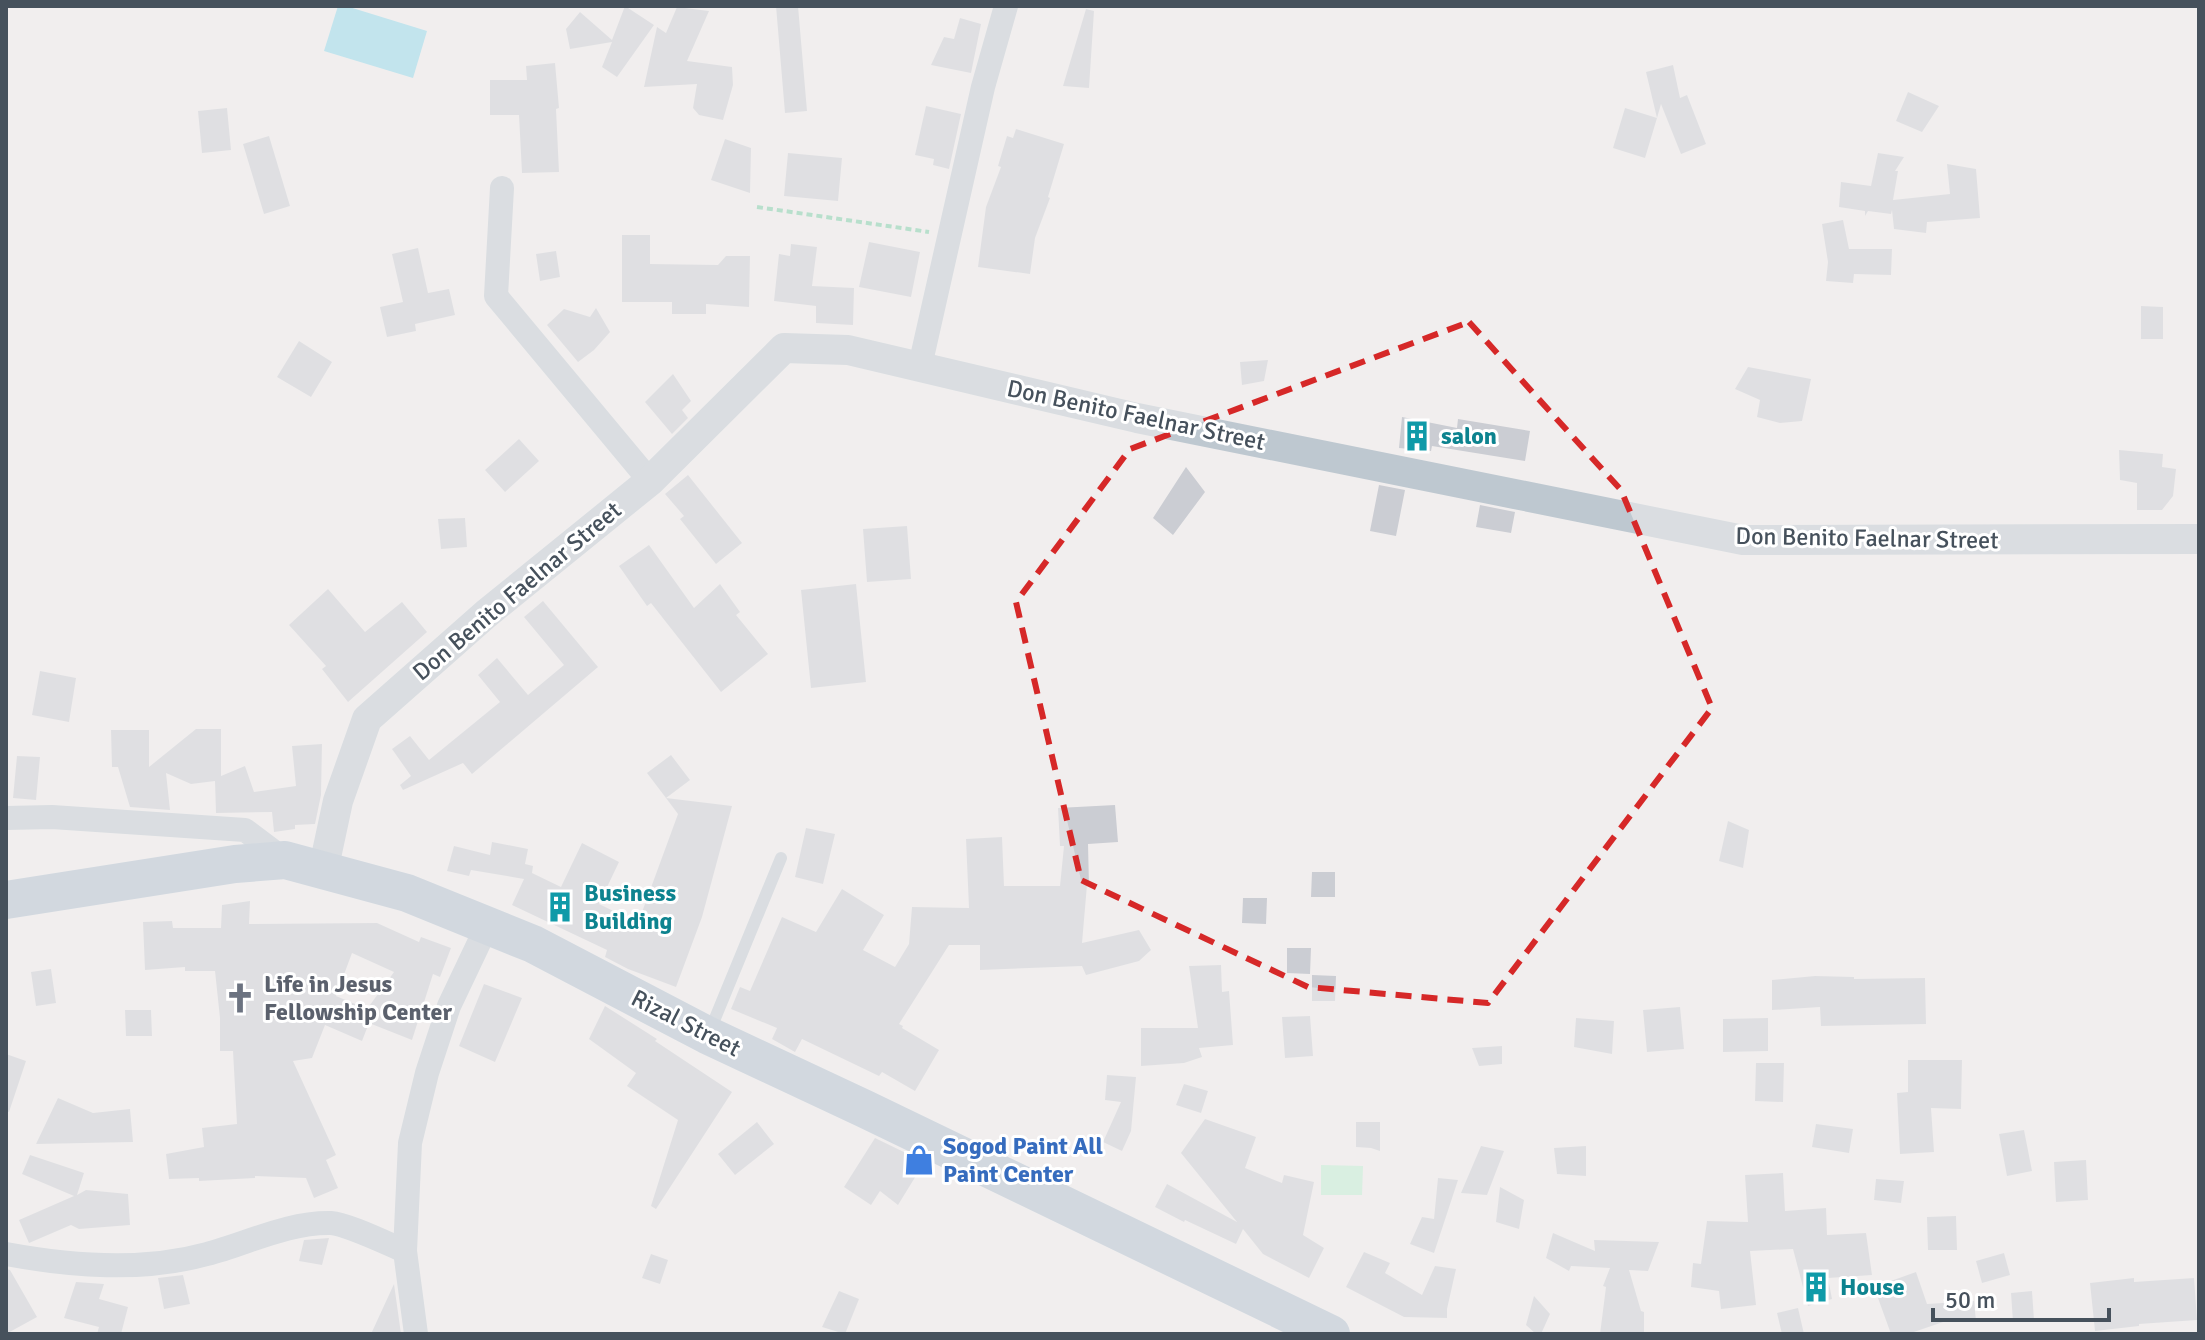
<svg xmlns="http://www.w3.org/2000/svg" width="2205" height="1340" font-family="Signika,sans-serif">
  <rect width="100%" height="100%" fill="#f1eeee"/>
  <path fill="#bcefd0" d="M1321,1165L1363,1166L1362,1195H1321Z"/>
  <path fill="#89d7ec" d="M338,6H346L427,31L413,78L324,51Z"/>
  <path fill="#cbcdd3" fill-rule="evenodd" d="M625,6L654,25L617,77L602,67L612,42L570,49L566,29L580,12L612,40Z
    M776,6H798L807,111L785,113Z
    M677,7L709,11L687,61L732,67L733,85L723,120L699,115L693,108L697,84L644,87L657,27L666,33Z
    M1086,9L1094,11L1089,88L1063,86Z
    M960,18L981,24L971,73L931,65L944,37L954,39Z
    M555,63L559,108L556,109L559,172L522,173L519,115H490V80H527L526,66Z
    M1673,65L1680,98L1687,95L1706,144L1681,154L1661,104L1657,118L1646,72Z
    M1908,92L1939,106L1922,132L1896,121Z
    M926,106L961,114L949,169L933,165L934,159L915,155Z
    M227,108L231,150L202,153L198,111Z
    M1625,108L1657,118L1645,158L1613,148Z
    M1016,129L1064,144L1048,197L1050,198L1035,238L1030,274L978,267L986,207L1001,167L998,166L1007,136L1013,138Z
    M269,136L290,206L264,214L243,144Z
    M725,139L751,148L750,193L711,180Z
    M788,153L842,158L838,201L784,196Z
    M1878,153L1904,157L1895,171H1898L1893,200L1950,194L1947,164L1976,169L1980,218L1927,222L1926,233L1894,229L1892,210L1891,214L1868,211L1865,216V211L1839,207L1841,182L1871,186Z
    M1843,220L1849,249H1892L1891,275L1854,274L1853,283L1826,281L1828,262L1822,224Z
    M622,235H650V264L718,265L726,256H750L749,307L706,304V314H672V302H622Z
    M869,242L920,252L911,297L859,287Z
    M791,244L817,247L812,286L854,288L853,325L816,323V306L774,301L779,254L790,256Z
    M418,248L428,293L449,289L455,315L415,324L416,331L387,337L380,307L403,302L392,254Z
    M556,251L560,277L540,281L536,254Z
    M2141,306L2163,307V339H2141Z
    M596,308L610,332L594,350L578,362L547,325L564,309L590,317Z
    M299,341L332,362L311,397L277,377Z
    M1268,360L1264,381L1242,385L1240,362Z
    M1748,367L1811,379L1802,421L1780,423L1757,417L1760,400L1735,389Z
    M673,374L691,401L682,410L688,418L672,434L645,402Z
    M1402,417L1457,428L1458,419L1530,431L1525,461L1432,446L1431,451L1399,448Z
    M519,439L539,461L505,492L485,470Z
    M2119,450L2163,454L2162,467L2176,469L2173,496L2162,510H2137V483L2120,480Z
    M1186,467L1205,492L1173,535L1153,518Z
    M688,475L742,543L716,564L680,519L684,516L665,494Z
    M1379,485L1405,490L1396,536L1370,531Z
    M1480,505L1515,512L1511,533L1476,527Z
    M465,518L467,547L441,549L438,519Z
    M907,526L911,579L867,582L863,529Z
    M649,545L694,608L720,584L740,612L736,615L768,654L721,692L651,603L647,606L619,566Z
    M856,584L866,682L811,688L801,590Z
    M328,589L365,632L402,602L427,632L348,702L322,669L326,666L289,625Z
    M543,601L598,667L472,774L463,763L403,790L400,785L411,776L392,749L410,736L429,760L500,702L478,675L497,658L528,695L564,665L524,617Z
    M40,671L76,678L69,722L32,715Z
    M196,729H221V776L245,766L254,792L296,786L292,746L322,744L321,795L315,824L295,825V829L274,832L272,812L216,813L215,781L191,784L166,773L170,810L130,807L118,767H112L111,730H149V767Z
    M671,755L690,780L666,798L647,773Z
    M17,756L40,757L36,800L13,798Z
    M666,798L732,806L702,917L676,987L628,969L605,957L607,950L512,905L524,879L471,870L469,876L447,871L454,846L490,855L492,842L528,849L525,864L533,866L532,873L561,887L582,843L619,862L599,904L638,923L678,814Z
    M1115,805L1118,842L1088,844L1089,886L1087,885L1082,943L1139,930L1151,950L1139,961L1086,975L1082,966L980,970V945H949L899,1024L903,1026L902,1028L939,1050L915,1091L882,1072L879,1076L802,1039L795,1052L772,1039L777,1028L731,1009L740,987L750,991L782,917L816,932L842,889L884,915L863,950L895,967L909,944L912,907L969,908L966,839L1002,837L1004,886H1060L1064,846H1060L1058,808Z
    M1728,821L1749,830L1743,868L1719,861Z
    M806,828L835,834L823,884L795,877Z
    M1312,872H1335V897H1311Z
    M1243,898H1267L1266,924L1242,923Z
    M250,901L249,924L377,923L419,942L421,937L451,948L440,977L433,974L412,1040L369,1023L362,1041L325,1025L312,1058L293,1061L336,1155L326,1160L338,1188L314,1198L306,1178L255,1176V1178L199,1181V1178L169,1179L166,1154L204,1147L202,1128L237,1124L233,1051H220V1018L215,971H185V967L145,970L143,922L172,921L173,928H221L222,905ZM352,953L394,972L367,1009L336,996Z
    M1287,948H1311L1310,974L1287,973Z
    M1221,965L1222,992L1229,991L1233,1045L1199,1048L1202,1057L1184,1063L1141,1066V1028H1198L1189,966Z
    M51,969L56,1003L36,1006L31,972Z
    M1312,975L1336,976L1335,1001H1312Z
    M1815,976L1854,977V979L1925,978L1926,1024L1821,1026L1820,1007L1772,1010V980Z
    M484,984L522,998L495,1062L459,1046Z
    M605,1006L657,1039L655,1041L732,1092L656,1209L651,1206L678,1120L627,1086L636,1073L589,1039Z
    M1680,1007L1684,1049L1647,1052L1643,1010Z
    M125,1010H151L152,1036H126Z
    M1310,1016L1313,1056L1285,1058L1282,1017Z
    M1576,1018L1614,1021L1612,1054L1574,1047Z
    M1768,1018V1051L1723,1052V1019Z
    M1502,1046V1064L1479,1066L1472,1048Z
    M6,1054L26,1061L9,1112L6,1111Z
    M1908,1060H1962L1961,1109L1931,1108L1934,1152L1900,1154L1897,1093L1908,1092Z
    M1756,1063H1784L1783,1102L1755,1101Z
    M1107,1075L1136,1077L1131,1131L1122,1151L1103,1142L1121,1102L1105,1100Z
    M1184,1084L1208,1091L1201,1113L1176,1105Z
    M58,1098L93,1113L130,1109L133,1142L36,1144Z
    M1205,1119L1256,1137L1245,1168L1282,1183L1284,1175L1314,1182L1303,1235L1324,1248L1309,1278L1263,1254L1243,1229L1236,1244L1185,1220L1184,1222L1155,1207L1167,1184L1237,1222L1181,1153Z
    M757,1122L774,1144L735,1175L718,1154Z
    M1356,1122H1380V1151L1371,1148L1356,1147Z
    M1816,1124L1853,1129L1849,1153L1812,1147Z
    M2024,1130L2032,1171L2007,1176L1999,1134Z
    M875,1138L910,1155L922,1166L898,1205L880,1191L871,1205L844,1187Z
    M1481,1146L1504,1151L1487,1195L1461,1193Z
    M1586,1146V1176L1557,1174L1554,1148Z
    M30,1155L84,1173L77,1195L86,1190L128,1194L130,1225L79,1229L71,1225L29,1243L19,1220L74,1196L22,1174Z
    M2086,1160L2088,1200L2056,1202L2054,1162Z
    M1783,1173L1785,1211L1826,1208L1827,1235L1866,1233L1872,1275L1828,1278L1832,1299L1808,1306L1793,1249L1750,1251L1756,1305L1721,1309L1719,1291L1691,1287L1693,1263L1701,1264L1707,1221L1748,1222L1745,1175Z
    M1438,1178L1458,1180L1434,1253L1410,1244L1422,1217L1434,1219Z
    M1876,1179L1904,1181L1901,1203L1874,1200Z
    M1500,1187L1524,1200L1519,1229L1496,1222Z
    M1956,1216L1957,1250H1928L1927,1217Z
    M1553,1233L1595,1251L1594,1240L1659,1242L1648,1271L1629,1270L1641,1311L1644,1312V1334H1600L1606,1287L1603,1286L1610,1268L1571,1266L1569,1271L1546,1258Z
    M329,1238L322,1265L299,1261L304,1240Z
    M1364,1252L1390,1263L1385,1273L1422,1295L1435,1266L1456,1269L1447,1309V1318L1404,1317L1346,1287Z
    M2004,1253L2010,1275L1982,1283L1976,1261Z
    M651,1254L668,1260L660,1284L642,1278Z
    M6,1269L10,1270L37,1317L6,1334Z
    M1916,1272L1927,1304L1974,1301L1976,1321H1946L1908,1334H1891L1874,1287Z
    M183,1275L190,1304L164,1309L158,1278Z
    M2134,1278V1282L2194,1278L2197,1320L2139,1324V1326L2095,1331L2090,1283Z
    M76,1282L104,1284L99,1299L128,1307L121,1334H97L99,1327L64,1318Z
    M394,1284L401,1334H371Z
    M839,1291L859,1299L845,1334L822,1327Z
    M2032,1291L2034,1320L2013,1322L2011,1293Z
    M1534,1296L1550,1314L1541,1334H1536L1526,1325Z
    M1798,1308L1804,1334H1782L1777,1313Z"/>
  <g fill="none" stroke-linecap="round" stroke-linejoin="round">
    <path stroke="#74cda2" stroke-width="4" stroke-dasharray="6 4" stroke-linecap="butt" d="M757,207L929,232"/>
    <path stroke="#bec8d0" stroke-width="12" d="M709,1033L781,858"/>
    <path stroke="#bec8d0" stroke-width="24" d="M502,188L496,296L650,481
      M920,366L983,87L1006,6
      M6,818L52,817L245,830L285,860
      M6,1254C71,1266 142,1272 207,1254C246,1244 288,1222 331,1223C347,1224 388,1244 405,1251
      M416,1334L405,1251L410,1143L427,1073L449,1006L487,926"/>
    <path stroke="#bec8d0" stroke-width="30" d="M323,871L338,801L367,719L486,614L650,481L784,348L848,350L1137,418L1743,540L2199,539"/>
    <path stroke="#adbdcd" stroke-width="38" d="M6,900L235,864L285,860L407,893L533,944L707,1035L865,1109L1331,1334"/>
  </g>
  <path d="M0 0H2205V1340H0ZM1469,322L1621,490L1712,708L1488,1003L1308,987L1081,880L1016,602L1130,449Z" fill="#f1eeee" fill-opacity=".55" fill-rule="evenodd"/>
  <path fill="none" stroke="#d62828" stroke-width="6" stroke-dasharray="16 10" stroke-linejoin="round" d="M1469,322L1621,490L1712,708L1488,1003L1308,987L1081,880L1016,602L1130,449Z"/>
  <defs>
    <g id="building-bare" transform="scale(2.4)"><path d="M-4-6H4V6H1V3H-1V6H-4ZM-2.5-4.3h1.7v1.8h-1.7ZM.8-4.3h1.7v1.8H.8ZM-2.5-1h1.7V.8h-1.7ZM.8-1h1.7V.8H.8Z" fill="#0f9aa8" stroke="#fff" stroke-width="2.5" paint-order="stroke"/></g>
    <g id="church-bare" transform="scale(2.4)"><path d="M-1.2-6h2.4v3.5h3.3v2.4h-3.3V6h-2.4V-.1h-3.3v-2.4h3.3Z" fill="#6b7280" stroke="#fff" stroke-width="2.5" paint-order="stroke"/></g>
    <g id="shop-bare" transform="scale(2.4)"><path d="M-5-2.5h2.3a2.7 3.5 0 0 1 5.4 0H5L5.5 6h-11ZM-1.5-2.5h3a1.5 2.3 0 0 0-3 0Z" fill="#3f7fe0" stroke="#fff" stroke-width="2.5" paint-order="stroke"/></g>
  </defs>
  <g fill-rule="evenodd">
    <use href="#building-bare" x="1417" y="436"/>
    <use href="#building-bare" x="560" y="907"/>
    <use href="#church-bare" x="240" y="998"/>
    <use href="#shop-bare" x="919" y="1160"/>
    <use href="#building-bare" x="1816" y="1287"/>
  </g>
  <g text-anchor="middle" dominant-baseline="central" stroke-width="6" stroke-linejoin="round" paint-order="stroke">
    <g font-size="24" fill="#46515c" stroke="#fff">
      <text transform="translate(1136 415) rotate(12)">Don Benito Faelnar Street</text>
      <text transform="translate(1867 538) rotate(1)">Don Benito Faelnar Street</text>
      <text transform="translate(517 591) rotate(-40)">Don Benito Faelnar Street</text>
      <text transform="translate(686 1023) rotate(27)">Rizal Street</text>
    </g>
    <g font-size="24" font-weight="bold" fill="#0d838f" stroke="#fff" text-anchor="start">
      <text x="1441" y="436">salon</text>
      <text x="584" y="893">Business<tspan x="584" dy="28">Building</tspan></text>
      <text x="1840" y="1287">House</text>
    </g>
    <g font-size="24" font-weight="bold" fill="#5b616d" stroke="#fff" text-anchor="start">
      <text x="264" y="984">Life in Jesus<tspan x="264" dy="28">Fellowship Center</tspan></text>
    </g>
    <g font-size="24" font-weight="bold" fill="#366cbe" stroke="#fff" text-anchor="start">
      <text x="943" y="1146">Sogod Paint All<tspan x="943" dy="28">Paint Center</tspan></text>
    </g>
  </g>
  <rect width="2205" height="1340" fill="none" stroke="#46515c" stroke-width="16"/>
  <path d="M1933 1308v12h176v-12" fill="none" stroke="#46515c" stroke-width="4"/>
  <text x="1945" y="1308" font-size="24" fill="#46515c" stroke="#ffffff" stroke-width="6" paint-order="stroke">50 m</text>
</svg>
